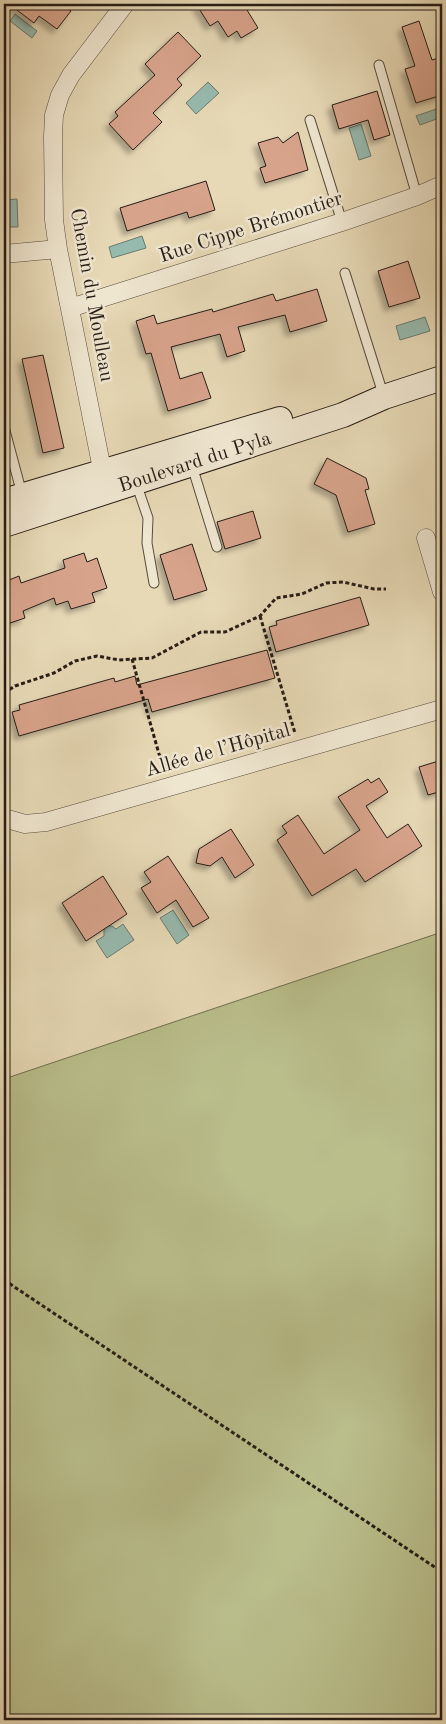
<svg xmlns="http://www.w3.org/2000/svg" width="446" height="1724" font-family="'Old Standard TT',serif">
  <defs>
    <filter id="shadow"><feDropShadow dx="-4.5" dy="4.5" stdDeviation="2.5" flood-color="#0004"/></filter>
  </defs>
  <rect width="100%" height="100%" fill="#e7d9b6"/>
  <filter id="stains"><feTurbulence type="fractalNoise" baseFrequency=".004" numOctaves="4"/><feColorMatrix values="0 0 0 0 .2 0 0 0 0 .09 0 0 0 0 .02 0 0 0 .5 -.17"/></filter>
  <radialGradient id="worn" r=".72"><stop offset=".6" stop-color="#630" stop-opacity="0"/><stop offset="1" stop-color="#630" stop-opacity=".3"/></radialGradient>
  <path fill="#b9be8b" stroke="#706e50" d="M442,932V1720H4V1079Z"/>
  <path fill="#97baae" stroke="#6a7b71" d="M15,14L37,31L32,38L10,21Z
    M208,82L219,93L196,114L186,103Z
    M442,107V117L420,125L416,116Z
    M361,124L371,156L359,160L349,128Z
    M17,199L18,227H6L5,200Z
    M142,236L146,248L112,258L109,247Z
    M425,317L430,331L400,340L396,326Z
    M173,910L189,935L177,944L160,918Z
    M123,924L134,940L107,958L96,941L104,936V930L108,926H112L116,929Z"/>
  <path fill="#d7a38b" stroke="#271d16" filter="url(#shadow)" d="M9,4H60L71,11L57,29L39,16L34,23Z
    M196,4H246L244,5L258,28L241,38L237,31L228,37L218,21L210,26Z
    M419,21L432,60L442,57V95L416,103L405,69L415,66L402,27Z
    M178,32L201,56L177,79L182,85L153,113L162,122L133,150L109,124L118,116L115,112L155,75L145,64Z
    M377,91L390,135L374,140L368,120L339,129L332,105Z
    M298,132L308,170L265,183L260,168L266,166L258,143L278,137L283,143Z
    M206,181L215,210L189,218L187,212L127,231L120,208Z
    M408,261L420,298L389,307L378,271Z
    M317,289L327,321L290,332L285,315L238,327L245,351L227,357L220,334L171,347L180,379L202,372L211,398L168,411L151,353L146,354L136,321L154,315L157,324L212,309L213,312L273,294L276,301Z
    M43,355L64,448L43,453L22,359Z
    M327,458L366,478L369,489L365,490L375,524L348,532L336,495L314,484Z
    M253,511L261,538L225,549L217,522Z
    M192,544L207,590L174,600L160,555Z
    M84,553L87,562L97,558L107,588L92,593L95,602L71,609L68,601L56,605L54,598L23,611L25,618L4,625V582L19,576L21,583L65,568L63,560Z
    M360,597L369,625L276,652L269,627L277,625L276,621Z
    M267,650L275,678L152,712L148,699L19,736L12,712L20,710L19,705L114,678L115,682L135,676L137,685Z
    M442,760V791L428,795L419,767Z
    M379,778L388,792L366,806L387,838L408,824L422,846L365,882L356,869L312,896L277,840L287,833L282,826L298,815L324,854L360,830L338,797L368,779L371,783Z
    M231,829L254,865L235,878L222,857L210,866L196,863L199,849Z
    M168,856L209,918L193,927L176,900L157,913L141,888L151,882L144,872Z
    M103,876L127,914L86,941L62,903Z"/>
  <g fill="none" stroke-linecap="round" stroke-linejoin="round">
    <g stroke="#574c3e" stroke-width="11">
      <path id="lane" d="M379,65L417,196
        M310,120L342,222
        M345,273L384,397
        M4,427L22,494
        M192,466L217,547
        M136,483L148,518L147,543L154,583"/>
    </g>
    <g stroke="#574c3e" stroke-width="19">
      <path id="street" d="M4,254L58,249
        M70,308L342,222L417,196L442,185
        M105,484L58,249L54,220L53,137L54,115L60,95L71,75L125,4
        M426,538L442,592
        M4,818L25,824L46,822L442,709"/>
    </g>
    <g stroke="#271d16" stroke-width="26">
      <path id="secondary" d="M4,501L280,419
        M4,525L343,415L384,397L442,378"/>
    </g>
    <path stroke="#271d16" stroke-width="3" stroke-dasharray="4 2.5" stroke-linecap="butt" d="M260,616L295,733
      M132,659L159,754L167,768
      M4,693L15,686L54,673L75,661L97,656L119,660L152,658L201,632H225L260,616L276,598L302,594L326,583L343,582L374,589H386
      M4,1280L442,1572"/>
    <use href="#lane" stroke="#efe6d0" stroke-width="9"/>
    <use href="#street" stroke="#efe6d0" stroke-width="18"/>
    <use href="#secondary" stroke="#efe6d0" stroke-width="24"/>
  </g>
  <g text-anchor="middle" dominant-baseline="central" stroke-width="5" stroke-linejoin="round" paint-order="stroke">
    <g font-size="20" fill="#271d16" stroke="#efe6d0">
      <text transform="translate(251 228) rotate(-18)">Rue Cippe Brémontier</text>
      <text transform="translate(91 295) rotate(80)">Chemin du Moulleau</text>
      <text transform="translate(195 463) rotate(-18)">Boulevard du Pyla</text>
      <text transform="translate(218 751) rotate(-16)">Allée de l’Hôpital</text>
    </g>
  </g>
  <rect width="446" height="1724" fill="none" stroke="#e7d9b6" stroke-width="20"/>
  <rect x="5" y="5" width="436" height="1714" fill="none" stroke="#271d16" stroke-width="2.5"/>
  <rect x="10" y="10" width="426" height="1704" fill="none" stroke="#271d16"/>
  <rect width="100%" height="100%" filter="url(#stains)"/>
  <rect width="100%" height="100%" fill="url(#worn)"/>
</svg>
